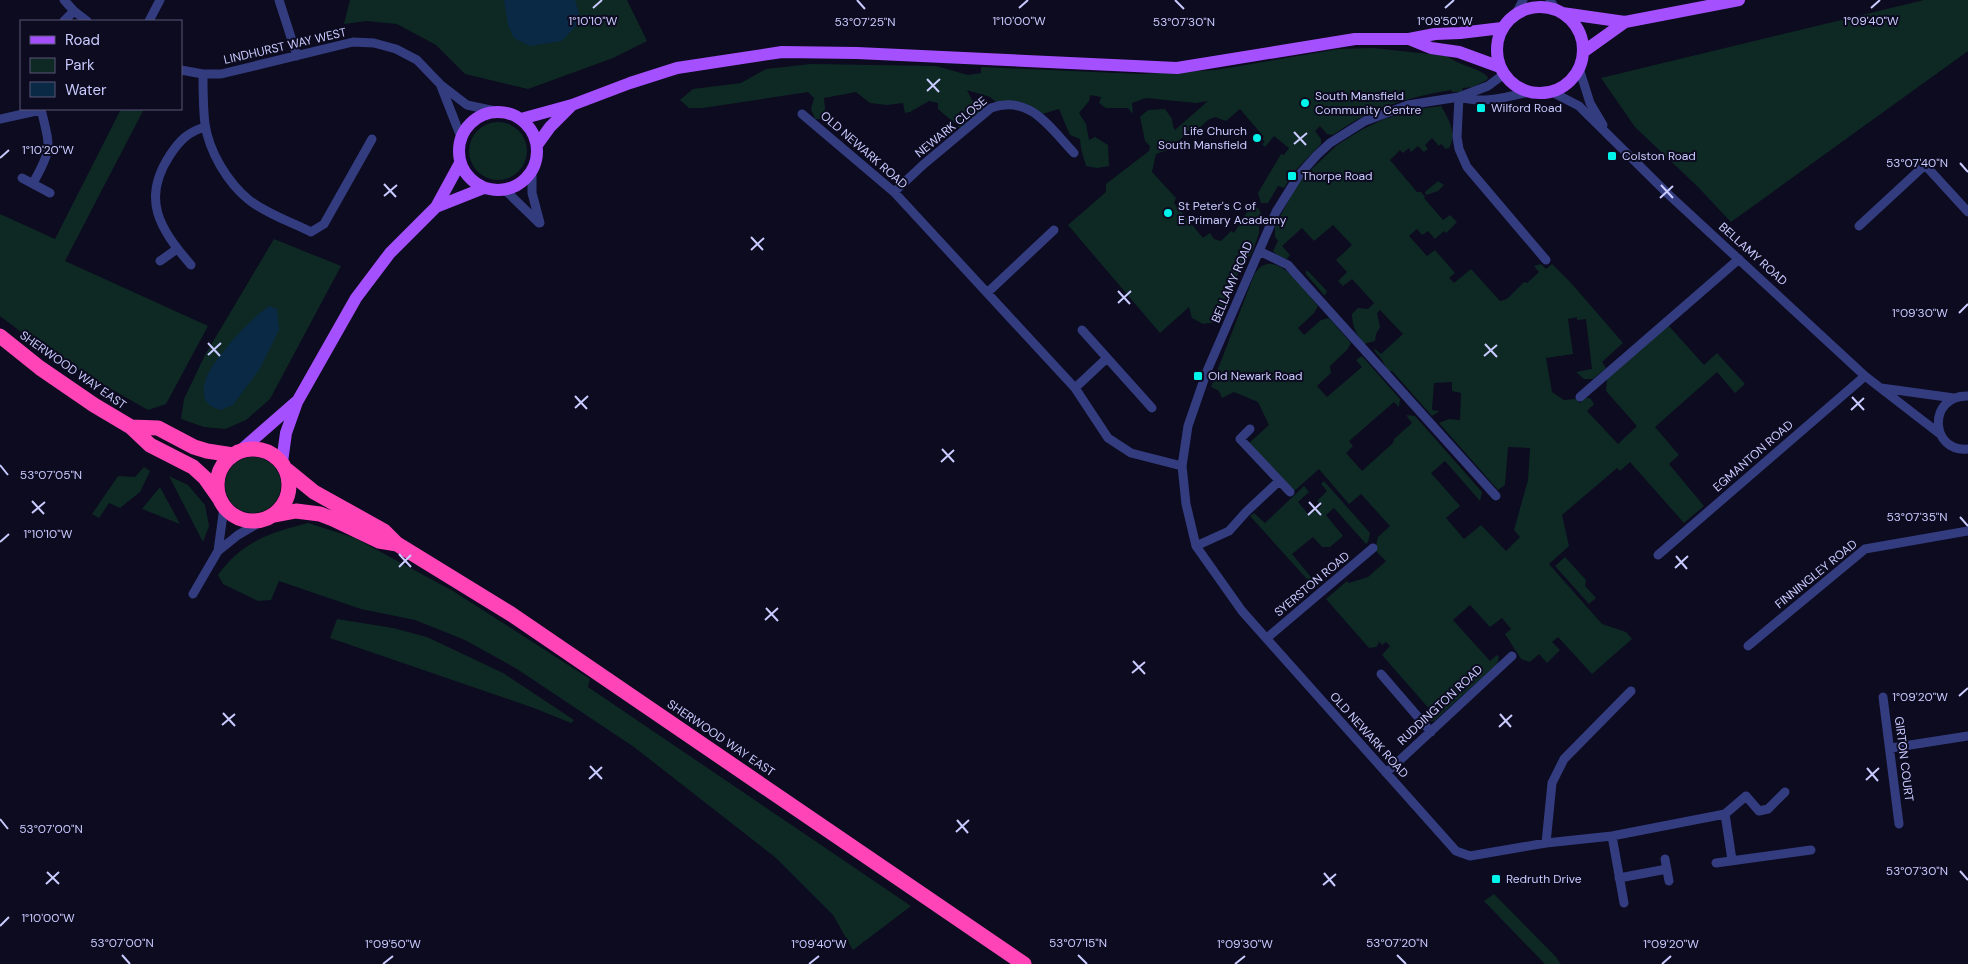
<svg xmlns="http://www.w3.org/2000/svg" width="1968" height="964" font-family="'DM Sans',sans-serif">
  <rect width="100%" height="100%" fill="#0c0b1f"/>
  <path fill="#0e2924" d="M350,0H627L647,41L613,58L528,89L465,74L436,45L397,24L367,21L344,24Z
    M1924,0H1968V51L1731,222L1698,187L1635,127L1601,78Z
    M1373,48L1447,56C1459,66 1476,66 1488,77L1487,80L1473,87L1463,88L1462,92H1453L1451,90C1406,98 1370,108 1333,135L1327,134L1320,126L1315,131L1321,139V144L1294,172L1284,188L1278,186L1268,203H1261L1258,193L1281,154L1284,155L1289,148L1274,136L1265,147L1262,144L1265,142L1262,139L1264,137L1240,109L1226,121L1215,117L1208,120L1196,131L1191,128L1179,141V146C1171,150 1164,151 1156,154L1152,172L1176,198L1174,203L1203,238L1210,233L1214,239L1221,241L1231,231L1234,233L1247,212L1254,206L1259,209L1262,217L1259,222V233L1252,253L1242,265L1235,281L1226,291L1223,310L1216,322L1203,324L1192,318L1189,307L1160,333L1068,225L1106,192V184L1149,151L1150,146L1145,141L1140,117L1148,110L1165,109L1172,119L1173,126L1175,130L1208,101L1196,103L1146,98L1132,103L1133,114L1128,108H1106L1099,103L1101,97L1090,95L1089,101L1079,113L1086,124L1089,140L1095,137L1108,145L1109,166L1097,168L1086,166L1081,149L1080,139L1070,135L1059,109C1040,114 1036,120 1021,102L997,103L990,97L967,90L972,100L979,102L986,110L966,133L938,109V103L929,101L910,112L905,113L903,103L887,105L870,103L856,92L824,98L825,109L821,119H815L811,109L814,98L808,92L703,108H689L680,100L693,89L741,83L766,69L811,64L936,66L968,75L981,73V67L1140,74L1216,70L1339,49Z
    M1441,106C1448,118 1458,134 1449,148L1446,149L1441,144L1439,146L1432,138L1425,145L1428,149L1424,152L1418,146L1411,152L1409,148L1403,153L1400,150L1390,160L1417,192H1421L1425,197L1424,198L1443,220L1450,215L1457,222L1446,233L1444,231L1435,239L1428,231L1422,235L1417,229L1409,236L1427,256L1435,250L1455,273L1449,278L1454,283L1471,269L1500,301L1507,299L1524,282L1527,283L1539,272L1534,266L1541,264L1546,269L1552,264L1572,284L1623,343L1602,362L1606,368L1593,379H1584L1576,372L1592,369L1586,319L1577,320V317L1568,319L1573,354L1546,358L1552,392L1564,400L1576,399L1580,403L1585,398H1590L1594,404L1587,411L1618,444L1637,426L1606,391L1607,379L1668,325L1704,365L1717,353L1745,384L1735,393L1717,372L1655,427L1679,455L1669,464L1704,506L1684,523L1630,462L1620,471L1617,468L1562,515L1569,546L1549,564L1602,624L1626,632L1632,639L1592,674L1558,637L1552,642L1560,650L1547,663L1539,654L1530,662L1521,659L1505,634L1511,629L1502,618L1490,627L1470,605L1453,620L1490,661L1497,655L1499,657L1497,664L1434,721H1427L1425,719L1432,712L1382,655L1390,646L1386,642L1382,645L1378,640L1379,643L1376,647L1369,648L1326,599L1347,581L1349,583L1368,577L1386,561L1375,550L1378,537L1390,526L1361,494L1349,504L1319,469L1293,492L1249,443L1269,425L1258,402L1234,392L1222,398L1219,391L1211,387L1254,275C1273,242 1304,290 1318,306L1314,313L1298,328L1304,335L1321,320L1329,318L1351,343L1347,350L1330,366L1331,373L1317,386L1327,397L1362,367L1356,360L1362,356L1400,399L1399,407L1394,402L1349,441L1353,446L1346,453L1362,471L1393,443L1394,439L1412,423L1406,415L1415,416L1482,492L1480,501L1445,461L1431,473L1460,506L1446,518L1464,539L1481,525L1506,551L1520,537L1514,530L1528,480L1530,448L1508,447L1505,485L1498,490L1439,423L1449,419L1460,420L1461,393L1452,391V382L1434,383L1432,410L1440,411L1432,416L1392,371H1388L1382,360L1374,350L1375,349L1381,354L1403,334L1380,310L1377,313L1380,327L1376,334L1375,341L1364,344C1356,334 1352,326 1352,314L1358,308L1368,309L1374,303L1352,279L1343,286L1338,281L1347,272L1336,260L1352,245L1333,225L1314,241L1302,228L1282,246L1290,255L1287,259L1278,256L1273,251L1278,241L1275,237V226L1299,181L1337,145L1363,129L1384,119L1419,109Z
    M121,109H144L65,261L208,326L166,404L148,410C97,381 46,352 0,316V214L55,239Z
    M469 151a29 29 0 1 1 58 0a29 29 0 1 1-58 0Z
    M1438,181L1444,185L1438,191L1426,195L1425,192Z
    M274,239L341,266L270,399L246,420L225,429L204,427L181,419L184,399L205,355Z
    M1306,271H1308L1327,291L1326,294L1324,295L1306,274Z
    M225 485a28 28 0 1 1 56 0a28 28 0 1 1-56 0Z
    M144,467L150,471L140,492L120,508L109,503L99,518L92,514L118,476L135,477Z
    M169,476L188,485L205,505L209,526L203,542Z
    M1324,481L1370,533L1368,542L1366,544L1334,508L1326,515L1343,536L1330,547H1322L1313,537L1292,554L1315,582V588L1250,516L1254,513L1265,523L1304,486L1309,492L1298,502L1308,514L1313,510L1315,512L1321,506L1317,501L1327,491L1321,484Z
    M160,487L180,524L142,509Z
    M308,523L355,538L453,591L590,679L588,687L911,906L853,950L833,915L776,858L634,747L517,669L465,640L415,620L361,609L279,581L271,600L258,601L223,584L218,575C242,541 270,533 308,523Z
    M1565,557L1586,580L1585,586L1596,598L1589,604L1555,566Z
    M337,619L393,628L427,637L503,673L574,720L571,723L534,708L330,638Z
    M1494,894L1556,957L1561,964H1545L1484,901Z"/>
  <path fill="#0a2944" d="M504,0H575L580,16L575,27L562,41L530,46L514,38L508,25Z
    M269,306L277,309L279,330L259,370L233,405L221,410C215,408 208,406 205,399C203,393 204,382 207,376C217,355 250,319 269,306Z"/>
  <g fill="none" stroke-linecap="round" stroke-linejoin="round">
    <path stroke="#343c80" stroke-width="9" d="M64,0L74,11L87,21
      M279,0L297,56
      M1550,0L1556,10
      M1516,14L1523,0
      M64,21L74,11
      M149,21L160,0
      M1579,68L1590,103L1603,125
      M181,70L203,74H221L353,42L374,43L396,49L417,60L441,85L467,105L495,111
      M203,74C203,91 203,108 205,124C209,152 228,183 249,200C267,214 291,222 311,232L324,224L372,139
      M1504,74L1488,86L1459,97L1408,105L1365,121L1330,143L1317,155L1299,175L1276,212L1207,371L1188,426L1182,466L1186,504L1196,546L1242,611L1456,851L1470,856L1546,843L1612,836L1725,814L1746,796L1759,811L1768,809L1785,792
      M441,86L461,137
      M1550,91L1579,106L1668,194L1865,376L1940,434
      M1459,97L1457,137L1459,149L1467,167L1546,260
      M1459,97C1482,104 1507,97 1529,92
      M802,114L894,192L1075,388L1108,438L1131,453L1182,466
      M0,119L41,110
      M532,171V193L540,223
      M22,178L50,193
      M33,183C53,148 50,147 41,109
      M505,190L539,223
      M894,192L924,164L991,108C1030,94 1050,128 1074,153
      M1859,226L1925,165L1968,212
      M1259,251L1288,265L1295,273L1496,496
      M160,261L177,249
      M191,265C159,228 141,199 170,155C180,140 188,132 205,127
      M987,293L1054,230
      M1082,330L1152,408
      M1075,388L1107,358
      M1881,388L1954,398
      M1968,396C1927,395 1930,453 1968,449
      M1580,397L1739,259
      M1250,429L1240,439L1290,492
      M1196,546L1229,531L1246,512L1279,481
      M218,551L224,507
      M1658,555L1865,376
      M193,594L218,551L238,535L264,520
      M1267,638L1373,548
      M1748,646L1865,549L1968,531
      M1381,674L1431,732
      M1883,697L1899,824
      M1891,748L1968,736
      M1386,773L1512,656
      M1725,814L1732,860
      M1612,836L1624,903
      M1546,843L1552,783L1564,759L1631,691
      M1665,859L1669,881
      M1716,863L1811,850
      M1619,878L1667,869"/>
    <path stroke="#a550ff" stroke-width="12" d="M1497 50a43 43 0 1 1 86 0a43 43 0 1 1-86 0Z
      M1562,13L1625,22L1739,0
      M1409,39L1431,48L1459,52L1500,67
      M1583,52L1625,22
      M459 151a39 39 0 1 1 78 0a39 39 0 1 1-78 0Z
      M521,119L572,105L630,83L677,68L782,52L857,53L1177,68L1355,39H1409L1435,34L1460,33L1502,28
      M537,145L550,127L572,105
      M436,207L484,188
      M240,451L296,402
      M282,462L286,433L297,402L356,298L390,253L436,207L460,163"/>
    <path stroke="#ff44b7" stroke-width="15" d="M0,336L40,368L94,405L131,427L150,445L193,467L205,478L219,498
      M131,427L158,428L194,447L207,451L233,455
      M217 485a36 36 0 1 1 72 0a36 36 0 1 1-72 0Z
      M287,470L314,492L384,531L397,544L511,614L1024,964
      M275,515L296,511L320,514L333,519L379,541L397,544"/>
  </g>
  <path fill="none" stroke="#c9caff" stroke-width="2" d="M857,0L865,9M1175,0L1184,9M593,8L602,0M1019,8L1028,0M1445,8L1454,0M1871,8L1880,0M927,79L939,92M927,91L940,79M1294,132L1306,145M1294,144L1307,133M0,158L9,150M1960,163L1968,172M384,184L396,197M1661,185L1673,198M384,196L397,185M1660,198L1673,186M751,237L763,250M751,250L764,238M1118,291L1130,304M1118,303L1131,291M1959,313L1968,304M208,343L220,356M1485,344L1497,357M208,355L221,343M1484,356L1497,345M575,396L587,409M1852,397L1864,410M575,408L588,396M1851,410L1864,398M942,449L954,462M941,462L954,450M0,465L8,475M32,501L44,514M1309,502L1321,515M32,513L45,502M1308,515L1321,503M1960,517L1968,526M0,542L9,534M399,554L411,567M1676,556L1687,569M399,567L411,555M1675,568L1688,556M766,608L778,621M765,620L778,608M1133,661L1145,674M1132,673L1145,662M1959,696L1968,688M223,713L235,726M1500,714L1511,727M222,725L235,714M1499,727L1512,715M590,766L602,779M1867,768L1878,781M589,779L602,767M1866,780L1879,768M0,819L8,829M957,820L968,833M956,832L969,820M1960,871L1968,880M47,872L59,884M1324,873L1335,886M46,884L59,872M1323,885L1336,874M0,926L9,917M122,955L130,964M1078,955L1087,964M1397,955L1406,964M383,964L393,956M809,964L819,956M1235,964L1245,956M1662,964L1671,956"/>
  <g fill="#00f4ea" stroke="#0c0b1f" stroke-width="2">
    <circle cx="1305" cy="103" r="5"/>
    <rect x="1476" y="103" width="10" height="10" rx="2.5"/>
    <circle cx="1257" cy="138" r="5"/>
    <rect x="1607" y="151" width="10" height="10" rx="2.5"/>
    <rect x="1287" y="171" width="10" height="10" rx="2.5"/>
    <circle cx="1168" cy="213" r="5"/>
    <rect x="1193" y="371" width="10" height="10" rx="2.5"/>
    <rect x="1491" y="874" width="10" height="10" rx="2.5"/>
  </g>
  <g text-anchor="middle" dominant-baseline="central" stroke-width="4" stroke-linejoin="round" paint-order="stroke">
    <g font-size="12" fill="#c9caff" stroke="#0c0b1f">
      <text transform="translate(285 46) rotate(-13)">LINDHURST WAY WEST</text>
      <text transform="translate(951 127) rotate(-39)">NEWARK CLOSE</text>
      <text transform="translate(864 150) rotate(41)">OLD NEWARK ROAD</text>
      <text transform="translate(1753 254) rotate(42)">BELLAMY ROAD</text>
      <text transform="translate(1232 282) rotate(-67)">BELLAMY ROAD</text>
      <text transform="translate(73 370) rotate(35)">SHERWOOD WAY EAST</text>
      <text transform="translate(1753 456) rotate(-41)">EGMANTON ROAD</text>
      <text transform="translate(1816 574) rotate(-39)">FINNINGLEY ROAD</text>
      <text transform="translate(1312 584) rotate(-40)">SYERSTON ROAD</text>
      <text transform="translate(1440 705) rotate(-43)">RUDDINGTON ROAD</text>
      <text transform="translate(1369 735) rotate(48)">OLD NEWARK ROAD</text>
      <text transform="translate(721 738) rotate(34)">SHERWOOD WAY EAST</text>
      <text transform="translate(1904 759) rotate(83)">GIRTON COURT</text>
    </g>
    <g font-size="12" fill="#c9caff" stroke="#0c0b1f" text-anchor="start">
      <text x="1315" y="96">South Mansfield<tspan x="1315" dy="14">Community Centre</tspan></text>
      <text x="1491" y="108">Wilford Road</text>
      <text x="1247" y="131" text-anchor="end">Life Church<tspan x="1247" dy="14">South Mansfield</tspan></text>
      <text x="1622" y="156">Colston Road</text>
      <text x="1302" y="176">Thorpe Road</text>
      <text x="1178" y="206">St Peter's C of<tspan x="1178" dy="14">E Primary Academy</tspan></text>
      <text x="1208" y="376">Old Newark Road</text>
      <text x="1506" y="879">Redruth Drive</text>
    </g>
  </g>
  <g font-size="12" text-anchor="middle" fill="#c9caff" stroke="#0c0b1f" stroke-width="4" stroke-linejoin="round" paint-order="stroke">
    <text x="593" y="25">1°10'10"W</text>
    <text x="1019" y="25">1°10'00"W</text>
    <text x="1445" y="25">1°09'50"W</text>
    <text x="1871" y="25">1°09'40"W</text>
    <text x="1184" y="26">53°07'30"N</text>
    <text x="865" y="26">53°07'25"N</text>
    <text x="48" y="154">1°10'20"W</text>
    <text x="1917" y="167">53°07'40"N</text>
    <text x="1920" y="317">1°09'30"W</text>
    <text x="51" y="479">53°07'05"N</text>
    <text x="1917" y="521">53°07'35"N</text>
    <text x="48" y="538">1°10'10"W</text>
    <text x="1920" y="701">1°09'20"W</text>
    <text x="51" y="833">53°07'00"N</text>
    <text x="1917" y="875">53°07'30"N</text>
    <text x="48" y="922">1°10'00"W</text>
    <text x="122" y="947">53°07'00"N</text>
    <text x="1078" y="947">53°07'15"N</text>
    <text x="1397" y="947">53°07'20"N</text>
    <text x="393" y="948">1°09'50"W</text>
    <text x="819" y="948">1°09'40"W</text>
    <text x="1245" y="948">1°09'30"W</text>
    <text x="1671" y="948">1°09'20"W</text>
  </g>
  <rect x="20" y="20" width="162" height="90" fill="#0c0b1f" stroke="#585779"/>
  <rect x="30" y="36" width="25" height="8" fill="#a550ff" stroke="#585779"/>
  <text x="65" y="45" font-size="15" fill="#c9caff">Road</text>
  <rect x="30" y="58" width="25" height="15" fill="#0e2924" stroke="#585779"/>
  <text x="65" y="70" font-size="15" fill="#c9caff">Park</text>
  <rect x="30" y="82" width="25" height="15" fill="#0a2944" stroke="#585779"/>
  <text x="65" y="95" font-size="15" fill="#c9caff">Water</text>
</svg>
